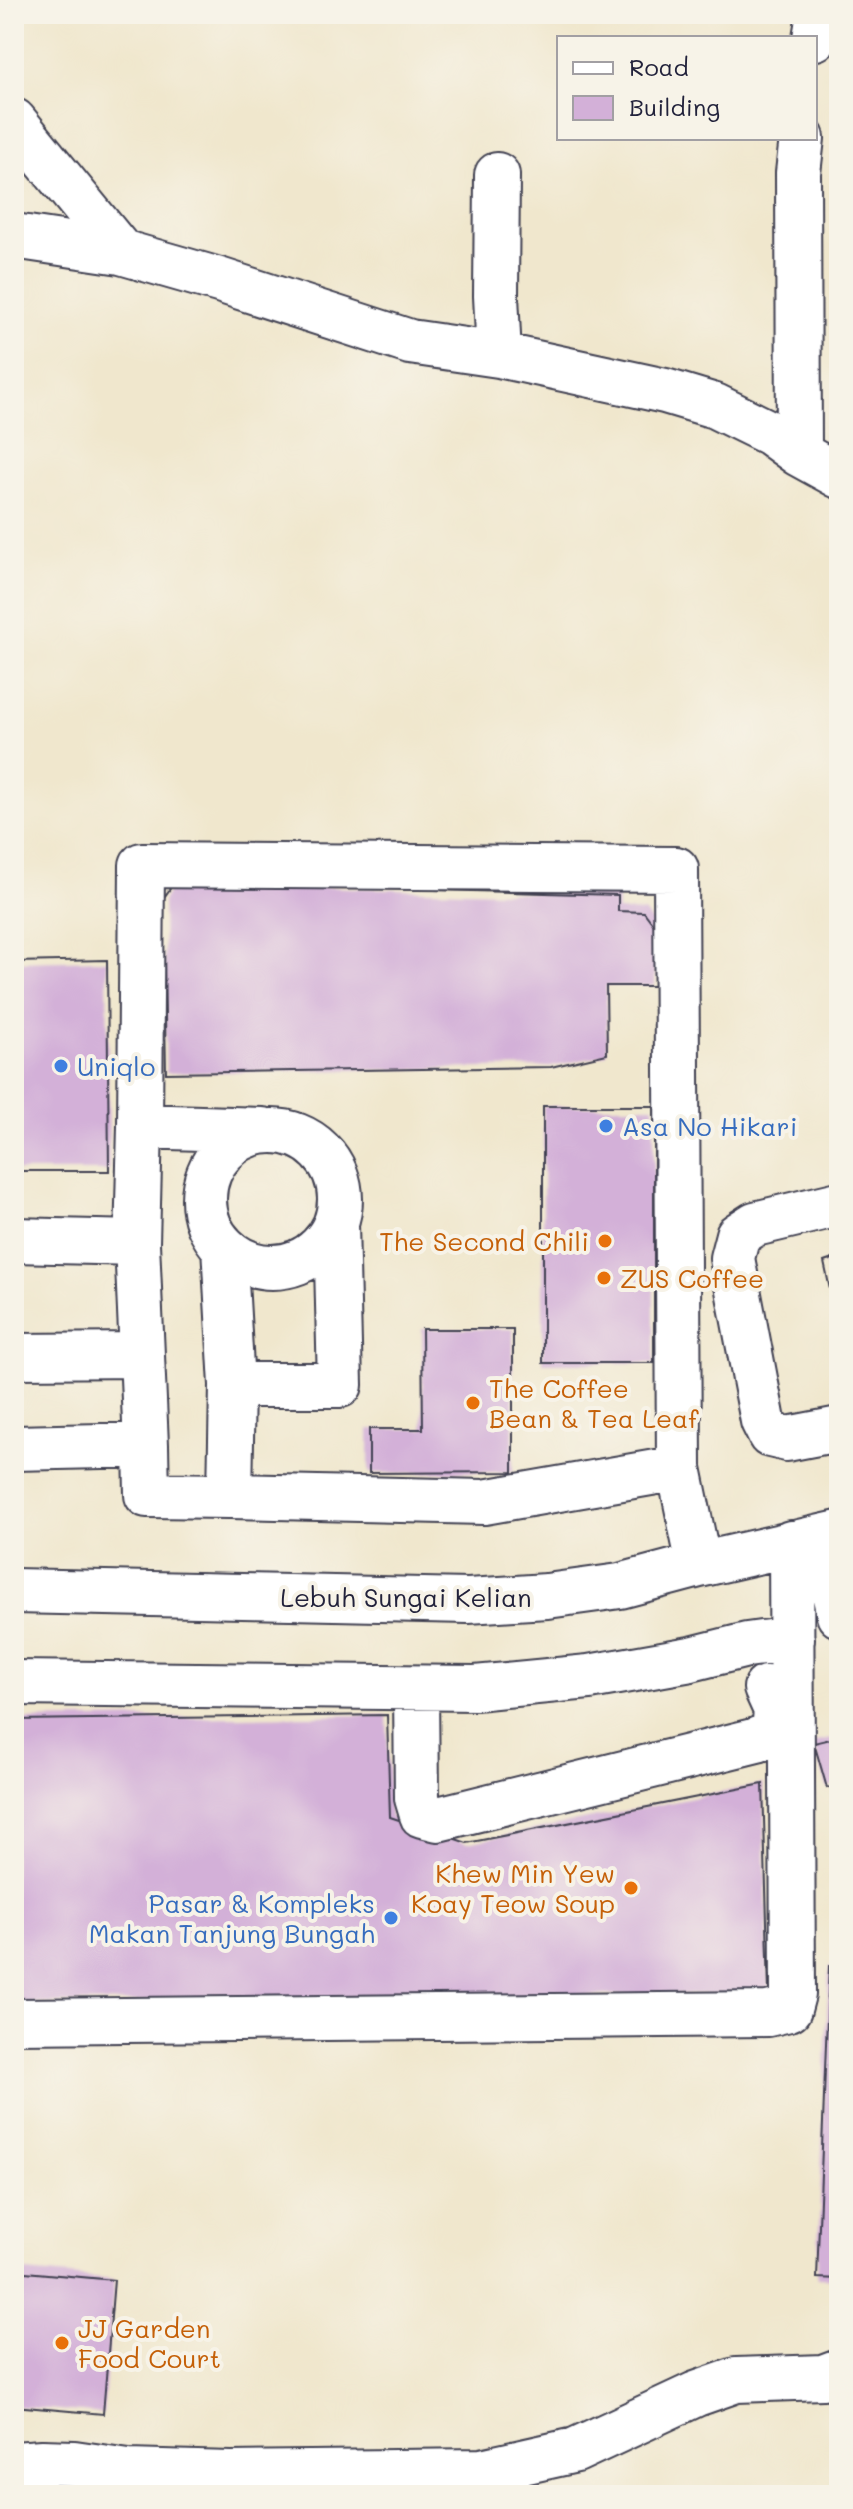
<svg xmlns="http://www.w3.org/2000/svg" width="853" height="2509" font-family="Mali,sans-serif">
  <rect width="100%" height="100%" fill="#f7f3e8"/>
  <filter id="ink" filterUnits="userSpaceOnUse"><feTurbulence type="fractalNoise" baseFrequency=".0125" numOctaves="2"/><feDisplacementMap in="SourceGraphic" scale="16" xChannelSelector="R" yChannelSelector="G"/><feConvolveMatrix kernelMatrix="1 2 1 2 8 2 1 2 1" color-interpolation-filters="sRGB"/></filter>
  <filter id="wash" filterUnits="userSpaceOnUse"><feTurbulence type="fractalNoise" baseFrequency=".006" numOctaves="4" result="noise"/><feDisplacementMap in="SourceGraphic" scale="32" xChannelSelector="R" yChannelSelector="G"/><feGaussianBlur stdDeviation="1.8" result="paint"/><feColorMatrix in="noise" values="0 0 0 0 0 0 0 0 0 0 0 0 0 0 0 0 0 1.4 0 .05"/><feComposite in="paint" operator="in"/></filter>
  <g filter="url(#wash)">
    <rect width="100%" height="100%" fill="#f0e7cd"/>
    <g id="blocks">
      <path fill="#d3b0d8" d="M174,883L618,895V911L644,912L656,928L655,986H606L607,1054L551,1067L166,1073L163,899Z
        M107,960L109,1171H14V962Z
        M543,1106H654V1363H543Z
        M839,1257V1326H838L824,1262Z
        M422,1329H513V1472L369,1473V1429H423Z
        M387,1715L390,1817L467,1843L763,1784L769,1993L14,2004V1720Z
        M839,1737V1785L827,1788L814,1743Z
        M829,1966H839V2279L817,2278Z
        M14,2271L114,2280L103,2414L14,2406Z"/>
    </g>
  </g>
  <g filter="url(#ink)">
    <use href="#blocks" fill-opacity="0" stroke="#414051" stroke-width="2"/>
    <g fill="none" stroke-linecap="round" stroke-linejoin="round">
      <g stroke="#414051" stroke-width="48">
        <path id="minor" d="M815,38L819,14
          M14,121L121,252
          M497,175L496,296L499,355
          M14,236L121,252L219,280L410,342L499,355L665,391L715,406L770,433L799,454L839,476
          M799,454L798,173L802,138
          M140,1126L262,1130
          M204 1199a68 68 0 1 1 136 0a68 68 0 1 1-136 0Z
          M839,1204L755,1224L738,1235L732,1258L763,1421L770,1435L787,1439L839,1429
          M336,1223L340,1385H232L230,1496L484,1502L679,1468
          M14,1240L137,1243L146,1445L14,1448
          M137,1243L140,1126L142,865L676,869L679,1468L699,1565
          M224,1247L232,1385
          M14,1356L142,1355
          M146,1445L147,1495L230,1496
          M822,1537L839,1615
          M14,1591L468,1601L547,1596L620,1586L699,1565L839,1533
          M14,1683L475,1688L589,1677L691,1659L747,1645L792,1639
          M416,1689L417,1798L422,1815L438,1819L757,1740L774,1732L776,1710L766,1688
          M14,2021L768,2014L789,2009L793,1994L791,1543
          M14,2464L42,2462L74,2463L128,2471L231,2474L482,2471L576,2450L696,2394L736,2380L823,2377L839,2371"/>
      </g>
      <use href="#minor" stroke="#fff" stroke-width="44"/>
    </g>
  </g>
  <g fill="#3f7fe0" stroke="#f7f3e8" stroke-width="3">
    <circle cx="61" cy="1066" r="8"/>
    <circle cx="606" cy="1126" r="8"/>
    <circle cx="391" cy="1918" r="8"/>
  </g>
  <g fill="#e8710a" stroke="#f7f3e8" stroke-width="3">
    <circle cx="605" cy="1241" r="8"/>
    <circle cx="604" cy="1278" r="8"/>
    <circle cx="473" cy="1403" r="8"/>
    <circle cx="631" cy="1888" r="8"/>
    <circle cx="62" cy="2343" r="8"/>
  </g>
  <g text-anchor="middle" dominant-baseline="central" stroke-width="8" stroke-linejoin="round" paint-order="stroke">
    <g font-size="26" fill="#366cbe" stroke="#f7f3e8" text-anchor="start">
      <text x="77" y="1066">Uniqlo</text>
      <text x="622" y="1126">Asa No Hikari</text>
      <text x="375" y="1903" text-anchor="end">Pasar &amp; Kompleks<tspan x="375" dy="30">Makan Tanjung Bungah</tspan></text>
    </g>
    <g font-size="26" fill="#c56008" stroke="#f7f3e8" text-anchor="start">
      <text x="589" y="1241" text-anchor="end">The Second Chili</text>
      <text x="620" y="1278">ZUS Coffee</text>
      <text x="489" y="1388">The Coffee<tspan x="489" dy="30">Bean &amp; Tea Leaf</tspan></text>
      <text x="615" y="1873" text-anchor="end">Khew Min Yew<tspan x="615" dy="30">Koay Teow Soup</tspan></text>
      <text x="78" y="2328">JJ Garden<tspan x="78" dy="30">Food Court</tspan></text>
    </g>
    <g font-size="26" fill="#22223b" stroke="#f7f3e8">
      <text x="406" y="1597">Lebuh Sungai Kelian</text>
    </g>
  </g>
  <rect width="853" height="2509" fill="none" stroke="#f7f3e8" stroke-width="48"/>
  <rect x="557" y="36" width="260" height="104" fill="#f7f3e8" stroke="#a29fa3" stroke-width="2"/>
  <rect x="573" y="62" width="40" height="12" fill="#ffffff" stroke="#a29fa3" stroke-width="2"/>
  <text x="629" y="76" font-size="24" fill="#22223b">Road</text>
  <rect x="573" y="96" width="40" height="24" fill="#d3b0d8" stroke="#a29fa3" stroke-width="2"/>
  <text x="629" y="116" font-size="24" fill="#22223b">Building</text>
</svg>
